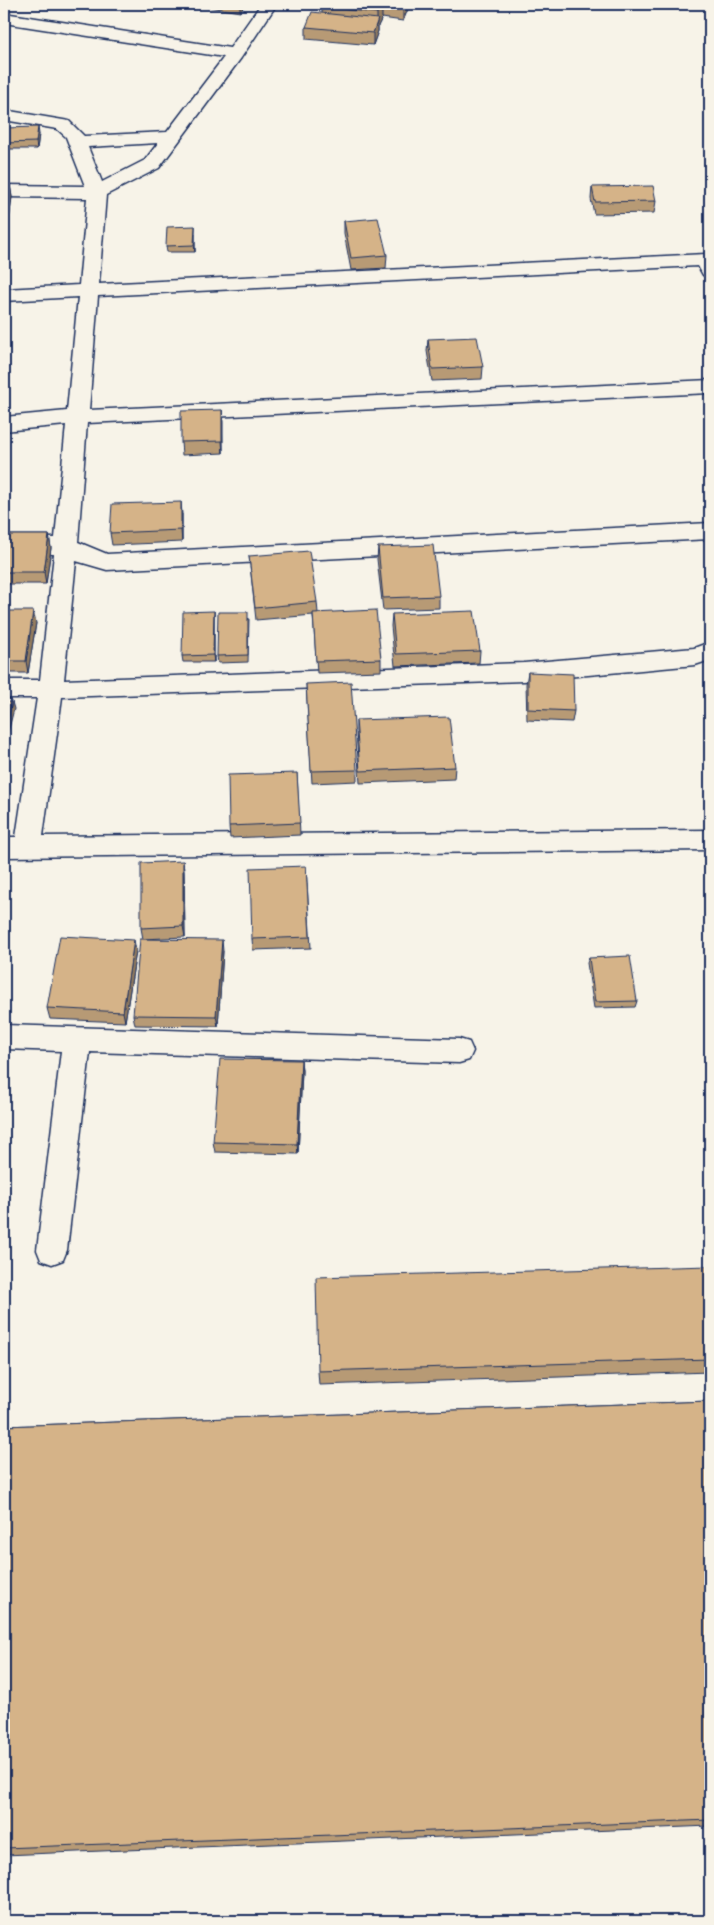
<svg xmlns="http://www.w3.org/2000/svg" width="714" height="1925" font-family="Pangolin,sans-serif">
  <rect width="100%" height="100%" fill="#f7f3e8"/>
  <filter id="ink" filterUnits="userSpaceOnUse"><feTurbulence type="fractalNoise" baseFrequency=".02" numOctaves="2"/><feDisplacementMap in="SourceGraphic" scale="10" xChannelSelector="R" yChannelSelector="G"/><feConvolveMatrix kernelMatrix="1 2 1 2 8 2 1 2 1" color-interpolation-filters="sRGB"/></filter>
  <g filter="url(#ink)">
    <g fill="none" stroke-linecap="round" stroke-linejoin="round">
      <g stroke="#1b2f5e" stroke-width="3">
        <path id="minor" d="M261,4H277L241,58L159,168L106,195L99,284L706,254L710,255V277L703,275L698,266L98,296L89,410L710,380V393L87,423L78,542L107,554L710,523V539L107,570L76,561L64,680L524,663L694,648L710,642V660L695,665L524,681L62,697L43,836L710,830V850L4,857V837H16L37,698H4V680H40L54,554L4,553V537L55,538L66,425L4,431V417L67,411L78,297L4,301V289L79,285L87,198L4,197V185L85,186L66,137L57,129L4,120V110L69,121L84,136L167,132L224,57L4,23V13L230,48ZM158,143L145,160L102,182L88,147Z
          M4,1025L459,1039L469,1042L473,1051L469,1060L459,1063L90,1052L67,1250L63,1260L52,1264L41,1260L37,1250L61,1051L4,1049Z"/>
      </g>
      <use href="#minor" fill="#f7f3e8" fill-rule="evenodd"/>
    </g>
    <path fill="#b79a75" stroke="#1b2f5e" d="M195,4H245H244V6L240,12L196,5Z
      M323,4H410L403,21L382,18L378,26V31L373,45L306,39V27L322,13V7Z
      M4,128L39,134L37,149H4Z
      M4,185H10L12,197L9,220H4Z
      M592,187L656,201L654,213L594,214L591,199Z
      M344,221L387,255L386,268L351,270L344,233Z
      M195,233V252H167L166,246Z
      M428,339L483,367L482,379L432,381L427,351Z
      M222,410L223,453L182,455L181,442Z
      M182,514V542L112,545L110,533Z
      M4,535H49L51,548L46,584H4Z
      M378,547L439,596V608L383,610L377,559Z
      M249,556L317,602L318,613L381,659V671L317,673L313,615L256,620Z
      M4,611L36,623L28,673H4Z
      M214,611V662H183L182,656Z
      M392,614L480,651L479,663L395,666L391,626Z
      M249,618L248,662L218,663L217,656Z
      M528,672L574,711L572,722L527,720L526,684Z
      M306,684L357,770V781L312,783Z
      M356,720L455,767L454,779L360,783L356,732Z
      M297,773L300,835L230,838L229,826Z
      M183,861L184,872L185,937L143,939L141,928Z
      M306,866L311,948L253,950L252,939Z
      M136,951L125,1022L50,1019L47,1008Z
      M223,951L218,1026L135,1025L133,1015Z
      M589,958L637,1001L635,1007L594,1008L587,963Z
      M301,1060L302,1071L298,1154L215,1152L213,1142Z
      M710,1266V1372L319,1385L318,1371Z
      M710,1401V1826L4,1855V1426Z"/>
    <path fill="#957d5f" stroke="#1b2f5e" d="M241,4H244V6L240,12V6Z
      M381,4H382V18L378,26V31L373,45V33L377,23V13Z
      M403,4H410L403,21Z
      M38,127L39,134L37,149L36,142Z
      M10,185L12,197L9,220L7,208Z
      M195,226V252L194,245Z
      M222,410L223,422V453L222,441Z
      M181,502L182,514V542L181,530Z
      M49,535L51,548L46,584L44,572Z
      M33,611L36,623L28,673L26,661Z
      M214,611V662L213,655Z
      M12,702L14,709L4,748V735Z
      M183,861L184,872L185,937L183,926Z
      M134,940L136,951L125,1022L123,1012Z
      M222,940L223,951L218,1026L216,1016Z
      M301,1060L302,1071L298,1154L297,1144Z"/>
    <path fill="#d5b388" stroke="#1b2f5e" d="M228,4H241L240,6Z
      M323,4H381L377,13L322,7Z
      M312,12L378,19L373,33L306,27Z
      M38,127L36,142L4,143V128Z
      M4,185H10L7,208H4Z
      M653,186L656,201L595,202L592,187Z
      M378,218L387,255L351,258L344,221Z
      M195,226L194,245L166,246L167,227Z
      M477,337L483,367L432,369L428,339Z
      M222,410V441L181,442V411Z
      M181,502V530L110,533L112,504Z
      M4,535H49L44,572H4Z
      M433,545L439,596L383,598L378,547Z
      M309,551L317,602L255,608L249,556Z
      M376,610L381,659L316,661L313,613Z
      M4,611H33L26,661H4Z
      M214,611L213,655L182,656L183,612Z
      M474,611L480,651L396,654L392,614Z
      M218,612H248V655L217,656Z
      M528,672L573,674L574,711L528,709Z
      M351,682L357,770L311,771L306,684Z
      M4,702H12L4,735Z
      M449,717L455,767L360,771L356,720Z
      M297,773L300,823L229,826L228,775Z
      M183,861V926L141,928V863Z
      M306,866L310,937L252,939L250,868Z
      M60,936L134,940L123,1012L47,1008Z
      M140,939L222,940L216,1016L133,1015Z
      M630,956L637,1001L595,1002L589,958Z
      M220,1059L301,1060L297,1144L213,1142Z
      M710,1266V1359L318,1371L316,1277Z
      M710,1401V1820L4,1848V1426Z"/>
  </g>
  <rect width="714" height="1925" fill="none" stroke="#f7f3e8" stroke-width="20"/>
  <rect x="10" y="10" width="694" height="1905" fill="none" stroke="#1b2f5e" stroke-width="2" filter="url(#ink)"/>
</svg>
